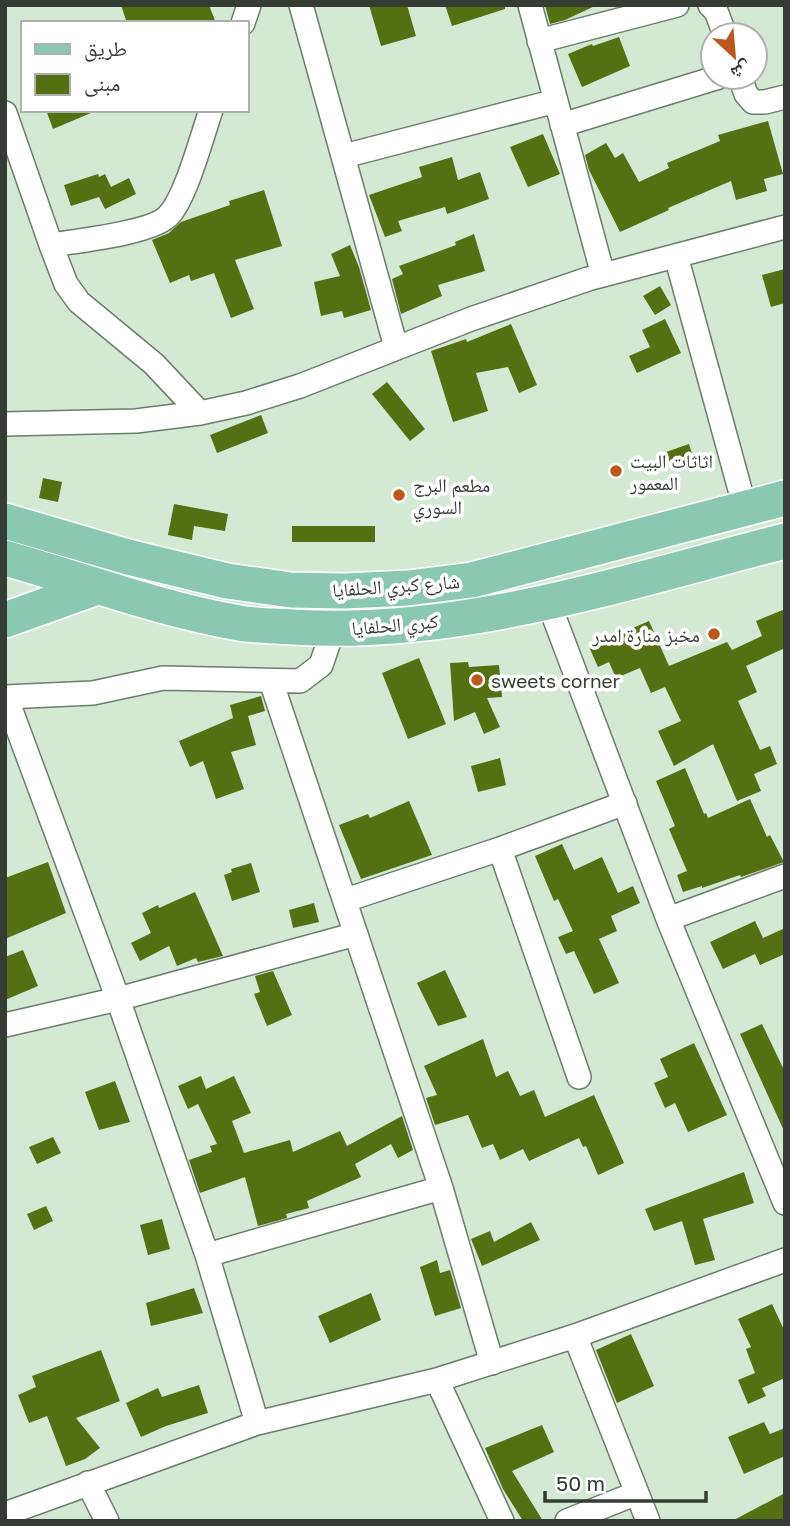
<svg xmlns="http://www.w3.org/2000/svg" width="790" height="1526" font-family="'Golos Text','Noto Naskh Arabic',sans-serif">
  <rect width="100%" height="100%" fill="#d4e9d4"/>
  <path fill="#547013" d="M121,5H209L216,23H127Z
    M369,5H407L416,36L381,46Z
    M445,5H505V9L452,26Z
    M545,5H597L565,20L550,24Z
    M619,37L630,66L582,87L568,54L592,44L593,46Z
    M46,110H98L53,129Z
    M768,121L783,174L764,179L767,191L736,200L731,181L668,208L669,210L620,232L589,170L585,155L606,143L615,158L623,153L639,182L669,168L667,163L720,141L718,135Z
    M543,134L560,174L528,187L510,147Z
    M452,157L458,180L480,172L489,199L447,214L445,207L398,221L402,231L385,237L369,195L422,177L419,167Z
    M98,174L99,177L105,174L111,187L129,178L136,194L105,209L99,197L71,206L64,185Z
    M264,190L282,246L235,260L254,309L231,318L214,273L191,281L189,275L170,283L152,240L169,233L181,222L230,205L229,201Z
    M474,234L485,271L438,285L442,296L401,314L392,279L403,274L399,266L456,245L455,242Z
    M350,245L359,267L371,310L344,318L342,311L321,316L314,282L340,276L331,254Z
    M785,269V303L771,307L762,275Z
    M660,286L671,305L655,315L643,296Z
    M665,319L681,353L637,373L629,356L650,347L642,330Z
    M511,324L537,385L519,393L508,367L476,373L488,411L453,422L431,351L466,339L467,342Z
    M387,382L425,429L410,441L372,394Z
    M261,415L268,433L217,453L210,435Z
    M689,444L694,460L672,468L666,452Z
    M43,478L62,482L58,502L39,498Z
    M174,504L228,514L225,531L194,526L192,540L168,535Z
    M292,526H375V542H292Z
    M785,609V648L746,666L757,692L738,701L760,750L770,746L777,764L754,774L761,791L737,801L713,744L674,766L658,731L681,721L665,687L651,693L640,668L616,678L609,662L598,667L589,647L649,621L669,666L727,642L732,650L762,636L756,621Z
    M419,658L446,724L408,739L382,673Z
    M468,662L469,667L499,665L502,697L487,698L500,727L484,734L475,712L454,721L450,663Z
    M261,696L265,711L248,716L256,745L231,752L244,789L216,799L203,761L190,767L179,741L233,718L230,705Z
    M500,758L506,785L478,792L471,766Z
    M685,768L704,814L706,813L708,818L750,799L767,837L770,835L784,862L741,877L740,875L702,888V886L683,892L677,875L687,871L669,829L675,826L656,781Z
    M409,801L432,855L361,879L339,825L368,814L370,818Z
    M562,844L574,870L602,857L618,893L633,886L640,903L611,916L617,931L599,939L619,983L594,994L574,951L566,954L558,937L573,931L558,899L554,901L535,856Z
    M48,862L66,913L5,939V878Z
    M251,863L260,892L232,901L224,875L232,872L231,869Z
    M195,892L223,956L198,962L196,958L177,966L169,946L140,961L131,943L151,933L142,913L158,905L159,908Z
    M314,903L319,922L293,928L289,910Z
    M755,921L763,938L785,928V954L760,965L755,954L723,969L710,942Z
    M23,950L38,986L5,1000V957Z
    M445,970L467,1017L438,1026L417,983Z
    M273,971L292,1015L267,1026L254,994L260,992L255,976Z
    M762,1024L785,1072V1133L740,1034Z
    M483,1039L496,1077L508,1071L520,1096L534,1090L545,1117L594,1095L624,1163L598,1175L586,1146L583,1147L579,1138L529,1161L523,1149L500,1160L493,1144L482,1148L468,1115L435,1125L426,1098L437,1095L424,1066Z
    M694,1043L727,1115L688,1132L675,1103L665,1108L654,1083L668,1077L660,1059Z
    M201,1076L206,1089L234,1076L251,1113L232,1121L244,1153L290,1140L293,1152L340,1131L347,1146L402,1116L413,1150L398,1158L391,1144L355,1164L361,1177L307,1201L309,1208L286,1214L287,1218L258,1226L245,1177L200,1193L189,1160L212,1152L210,1146L217,1144L198,1104L188,1109L178,1086Z
    M115,1081L130,1122L99,1130L85,1092Z
    M53,1137L61,1153L37,1164L29,1147Z
    M744,1172L754,1203L703,1219L715,1260L695,1265L682,1221L654,1231L645,1209Z
    M46,1206L53,1221L34,1230L27,1214Z
    M162,1219L170,1249L148,1255L140,1225Z
    M531,1222L540,1240L482,1266L471,1239L490,1231L494,1242Z
    M437,1260L440,1273L450,1270L461,1308L435,1316L420,1267Z
    M194,1288L203,1313L151,1326L146,1303Z
    M371,1293L381,1320L330,1343L318,1316Z
    M772,1304L785,1332V1378L762,1388L766,1396L748,1404L738,1380L755,1373L746,1349L751,1347L738,1319Z
    M631,1334L654,1386L617,1403L596,1350Z
    M101,1350L120,1401L76,1418L100,1448L85,1459L66,1466L47,1416L29,1423L18,1395L36,1387L32,1376Z
    M199,1385L208,1413L166,1426L141,1437L126,1403L158,1388L162,1397Z
    M764,1422L770,1434L785,1428V1456L744,1474L728,1437Z
    M542,1425L554,1452L512,1471L543,1521H523L503,1489L485,1448Z
    M785,1493V1521H732Z"/>
  <g fill="none" stroke-linecap="round" stroke-linejoin="round">
    <g stroke="#6b7e6b" stroke-width="26">
      <path id="street" d="M301,5L396,347
        M530,5L603,275
        M710,5L716,11L725,35
        M243,23L249,5
        M539,41L677,5
        M740,77L746,94L753,102H765L785,97
        M5,113L51,245L66,284L79,302L154,364L200,413
        M562,125L719,77
        M344,156L556,101
        M51,245C76,241 154,233 169,215C186,197 202,136 211,110
        M676,256L745,508
        M5,424L136,421L200,413L246,403L300,386L471,319L588,279L785,227
        M548,601L668,919L785,1203
        M271,681L441,1188L492,1363
        M5,697L93,693L163,678L300,681L321,665L333,630
        M6,697L118,999L207,1255L257,1423
        M500,849L579,1077
        M346,900L500,849L625,803
        M668,919L785,876
        M5,1025L118,999L356,934
        M207,1255L441,1188
        M575,1336L648,1521
        M437,1380L502,1521
        M88,1483L107,1521
        M5,1514L257,1423L437,1380L575,1336L785,1260
        M567,1521L637,1493"/>
    </g>
    <g stroke="#fff" stroke-width="38">
      <path id="primary" d="M5,521L128,557L227,581L291,590L345,591L408,588L472,580L785,498
        M5,558C83,580 159,609 239,623C257,626 275,626 292,627C459,638 625,582 785,541
        M5,620L97,587"/>
    </g>
    <use href="#street" stroke="#fff" stroke-width="23"/>
    <use href="#primary" stroke="#8bc8b1" stroke-width="35"/>
  </g>
  <g fill="#ba581b" stroke="#fff" stroke-width="2.5">
    <circle cx="616" cy="471" r="7"/>
    <circle cx="399" cy="495" r="7"/>
    <circle cx="714" cy="634" r="7"/>
    <circle cx="477" cy="680" r="7"/>
  </g>
  <g text-anchor="middle" dominant-baseline="central" stroke-width="7" stroke-linejoin="round" paint-order="stroke">
    <g font-size="19" fill="#343c34" stroke="#fff" text-anchor="start">
      <text x="630" y="460">اثاثات البيت<tspan x="630" dy="22">المعمور</tspan></text>
      <text x="413" y="484">مطعم البرج<tspan x="413" dy="22">السوري</tspan></text>
      <text x="700" y="634" text-anchor="end">مخبز منارة امدر</text>
      <text x="491" y="680">sweets corner</text>
    </g>
    <g font-size="19" fill="#343c34" stroke="#fff">
      <text transform="translate(396 585) rotate(-4)">شارع كبري الحلفايا</text>
      <text transform="translate(395 624) rotate(-5)">كبري الحلفايا</text>
    </g>
  </g>
  <rect width="790" height="1526" fill="none" stroke="#343c34" stroke-width="14"/>
  <rect x="21" y="21" width="228" height="91" fill="#ffffff" stroke="#aeb1ae" stroke-width="2"/>
  <rect x="35" y="44" width="35" height="10" fill="#8bc8b1" stroke="#aeb1ae" stroke-width="2"/>
  <text x="84" y="56" font-size="21" fill="#343c34">طريق</text>
  <rect x="35" y="74" width="35" height="21" fill="#547013" stroke="#aeb1ae" stroke-width="2"/>
  <text x="84" y="91" font-size="21" fill="#343c34">مبنى</text>
  <g transform="translate(734 56) rotate(154)"><circle r="33" fill="#ffffff" stroke="#aeb1ae" stroke-width="2"/>
  <path d="M0-5L12 26L0 18L-12 26Z" fill="#ba581b"/>
  <text y="-10" font-size="19" font-weight="bold" text-anchor="middle" fill="#343c34">ش</text>
  </g>
  <path d="M545 1491v10h161v-10" fill="none" stroke="#343c34" stroke-width="3.5"/>
  <text x="556" y="1491" font-size="21" fill="#343c34" stroke="#ffffff" stroke-width="5" paint-order="stroke">50 m</text>
</svg>
